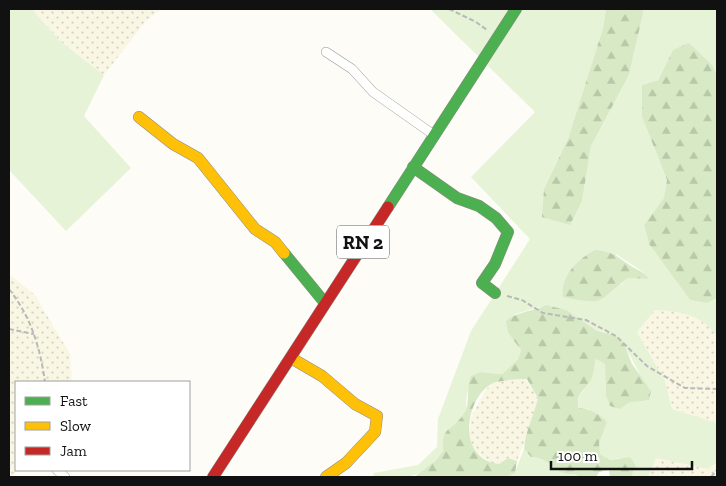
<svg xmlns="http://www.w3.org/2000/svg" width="726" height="486" font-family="'Zilla Slab',serif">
  <defs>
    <pattern id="farmland-dots" width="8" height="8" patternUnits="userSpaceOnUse" patternTransform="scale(1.25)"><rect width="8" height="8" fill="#f9f7e4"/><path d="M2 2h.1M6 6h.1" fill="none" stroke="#d4d3c3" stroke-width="1.8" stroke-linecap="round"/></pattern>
    <pattern id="forest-firs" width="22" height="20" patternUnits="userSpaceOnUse" patternTransform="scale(1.25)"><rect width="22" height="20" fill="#d8eac5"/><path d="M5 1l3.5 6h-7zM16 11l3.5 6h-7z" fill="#b8c8a8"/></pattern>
  </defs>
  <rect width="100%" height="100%" fill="#fdfcf7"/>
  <path fill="url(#farmland-dots)" d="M32,9H162L146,21L104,75L60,41Z
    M9,274L35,295L70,354L72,382H16L18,470L12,477H9Z
    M655,310L683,311L708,324L717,336V423L672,409L665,381L637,332Z
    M516,379H527L534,388L538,398L534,418L517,461L508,458L499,464L491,463L473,449L469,439L471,417L486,389L495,382Z
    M655,458L708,469L717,462V477H648Z"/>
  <path fill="#e7f3d7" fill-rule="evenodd" d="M9,9H32L60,41L104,75L84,116L131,168L66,231L9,170Z
    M430,9H606L603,28L568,139L544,189L582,201L591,146L629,75L644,9H717V76L713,66L673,50L658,80L642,85V117L667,180L665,198L644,225L649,244L690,300L707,303L717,298V336C701,315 681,311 655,310L637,332L665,381L672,409L717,423V462L708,469L656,458L648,477H631L636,466L620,458L610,460L600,454L589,409L578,408C578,391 584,393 591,380C594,374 594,365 596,359L605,364L606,396L610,406L648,400C641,376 631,346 607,333C603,330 597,331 593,328C578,318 566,308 548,306C542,305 523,312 515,314L508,333L521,350L518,359L502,374L480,372C476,379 468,388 467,396C465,403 468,409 463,416C451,432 441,426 443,451C418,482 409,477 373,477L374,473L418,465L437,447L438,419L471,331L530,239L471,177L535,112ZM616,254C627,262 642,269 649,279L628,278L620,285Z
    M524,449L531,457C551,458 555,477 576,474L578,477H506L515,472Z"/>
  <path fill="url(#forest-firs)" d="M606,9H644L629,75L591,146L582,201L570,225L542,217L544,189L568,139L603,28Z
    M689,43L713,66L717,76V298L707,303L690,300L649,244L644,225L664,198L667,180L642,117V85L658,80L673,50Z
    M595,250C611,251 618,257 631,266C639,271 643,271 649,279L628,278C595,302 608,306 563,297C560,276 578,259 595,250Z
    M546,305L566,310L596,330L616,336L624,344L632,364L651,391L649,400L628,403L620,409L610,406L606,396L605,364L596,359C594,365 594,374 591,380C584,392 577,391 578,408C591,409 598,413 607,422L599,443L600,454L610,460L630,457L636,466L631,477H610L609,470L599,472L596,477H578L576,474C553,477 553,458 531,457L524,449C525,432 534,415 538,398L527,379C517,379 506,380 496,382C468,390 452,458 499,464L508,458L517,461L515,473L506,477H414L435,461L443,451C441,426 451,432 463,415C471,405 466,388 471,376L480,372L502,374L518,359L521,350L508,333L506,321C518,311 532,312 546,305Z"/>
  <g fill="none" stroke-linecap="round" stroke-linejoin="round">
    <g stroke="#979795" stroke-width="10">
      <path id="street" d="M326,52L352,69L373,92L434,135
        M57,470L65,477"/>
    </g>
    <g stroke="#8e8d8b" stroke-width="12">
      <path id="fast" d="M413,167L457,198L479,206L496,218L508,232L495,264L482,283L495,293
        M388,207L516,9
        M284,253L325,303"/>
    </g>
    <g stroke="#8e8d8b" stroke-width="12">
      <path id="slow" d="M139,117L173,144L198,158L255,229L275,242L284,253
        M291,358L322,376L355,404L377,416L375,432L346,463L326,477"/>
    </g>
    <g stroke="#8e8d8b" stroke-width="12">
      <path id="jam" d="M213,477L388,207"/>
    </g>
    <path stroke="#b9b9b8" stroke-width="2" stroke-dasharray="5 2.5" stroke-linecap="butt" d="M449,9L476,22L487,30
      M9,289C31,317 40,347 45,382
      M507,296L522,300L543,313L586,320L616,336L647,366L685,388L717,389
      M9,329L34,334
      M711,477L717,470"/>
    <use href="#street" stroke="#fffffe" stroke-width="9"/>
    <use href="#fast" stroke="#4caf50" stroke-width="11"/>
    <use href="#slow" stroke="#ffc107" stroke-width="11"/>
    <use href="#jam" stroke="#c62828" stroke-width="11"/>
  </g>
  <g text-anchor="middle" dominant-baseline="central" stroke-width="5" stroke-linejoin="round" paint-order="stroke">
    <rect fill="#fff" stroke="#585858" stroke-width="1" x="337" y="225.5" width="52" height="33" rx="4"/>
    <g font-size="19" font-weight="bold" fill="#111">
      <text x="363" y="242">RN 2</text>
    </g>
  </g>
  <rect width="726" height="486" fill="none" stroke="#111111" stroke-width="20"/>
  <rect x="15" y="381" width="175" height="90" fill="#ffffff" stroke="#a0a0a0"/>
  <rect x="25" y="397" width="25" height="8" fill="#4caf50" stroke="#a0a0a0"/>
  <text x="60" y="406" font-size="15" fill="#111111">Fast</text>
  <rect x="25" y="422" width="25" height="8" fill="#ffc107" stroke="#a0a0a0"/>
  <text x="60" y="431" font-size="15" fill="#111111">Slow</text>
  <rect x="25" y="447" width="25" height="8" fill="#c62828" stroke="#a0a0a0"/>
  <text x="60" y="456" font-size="15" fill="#111111">Jam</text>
  <path d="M551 461v8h141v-8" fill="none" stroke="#111111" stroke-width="2.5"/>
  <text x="558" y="461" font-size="15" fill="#111111" stroke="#ffffff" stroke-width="4" paint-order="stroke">100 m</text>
</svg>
